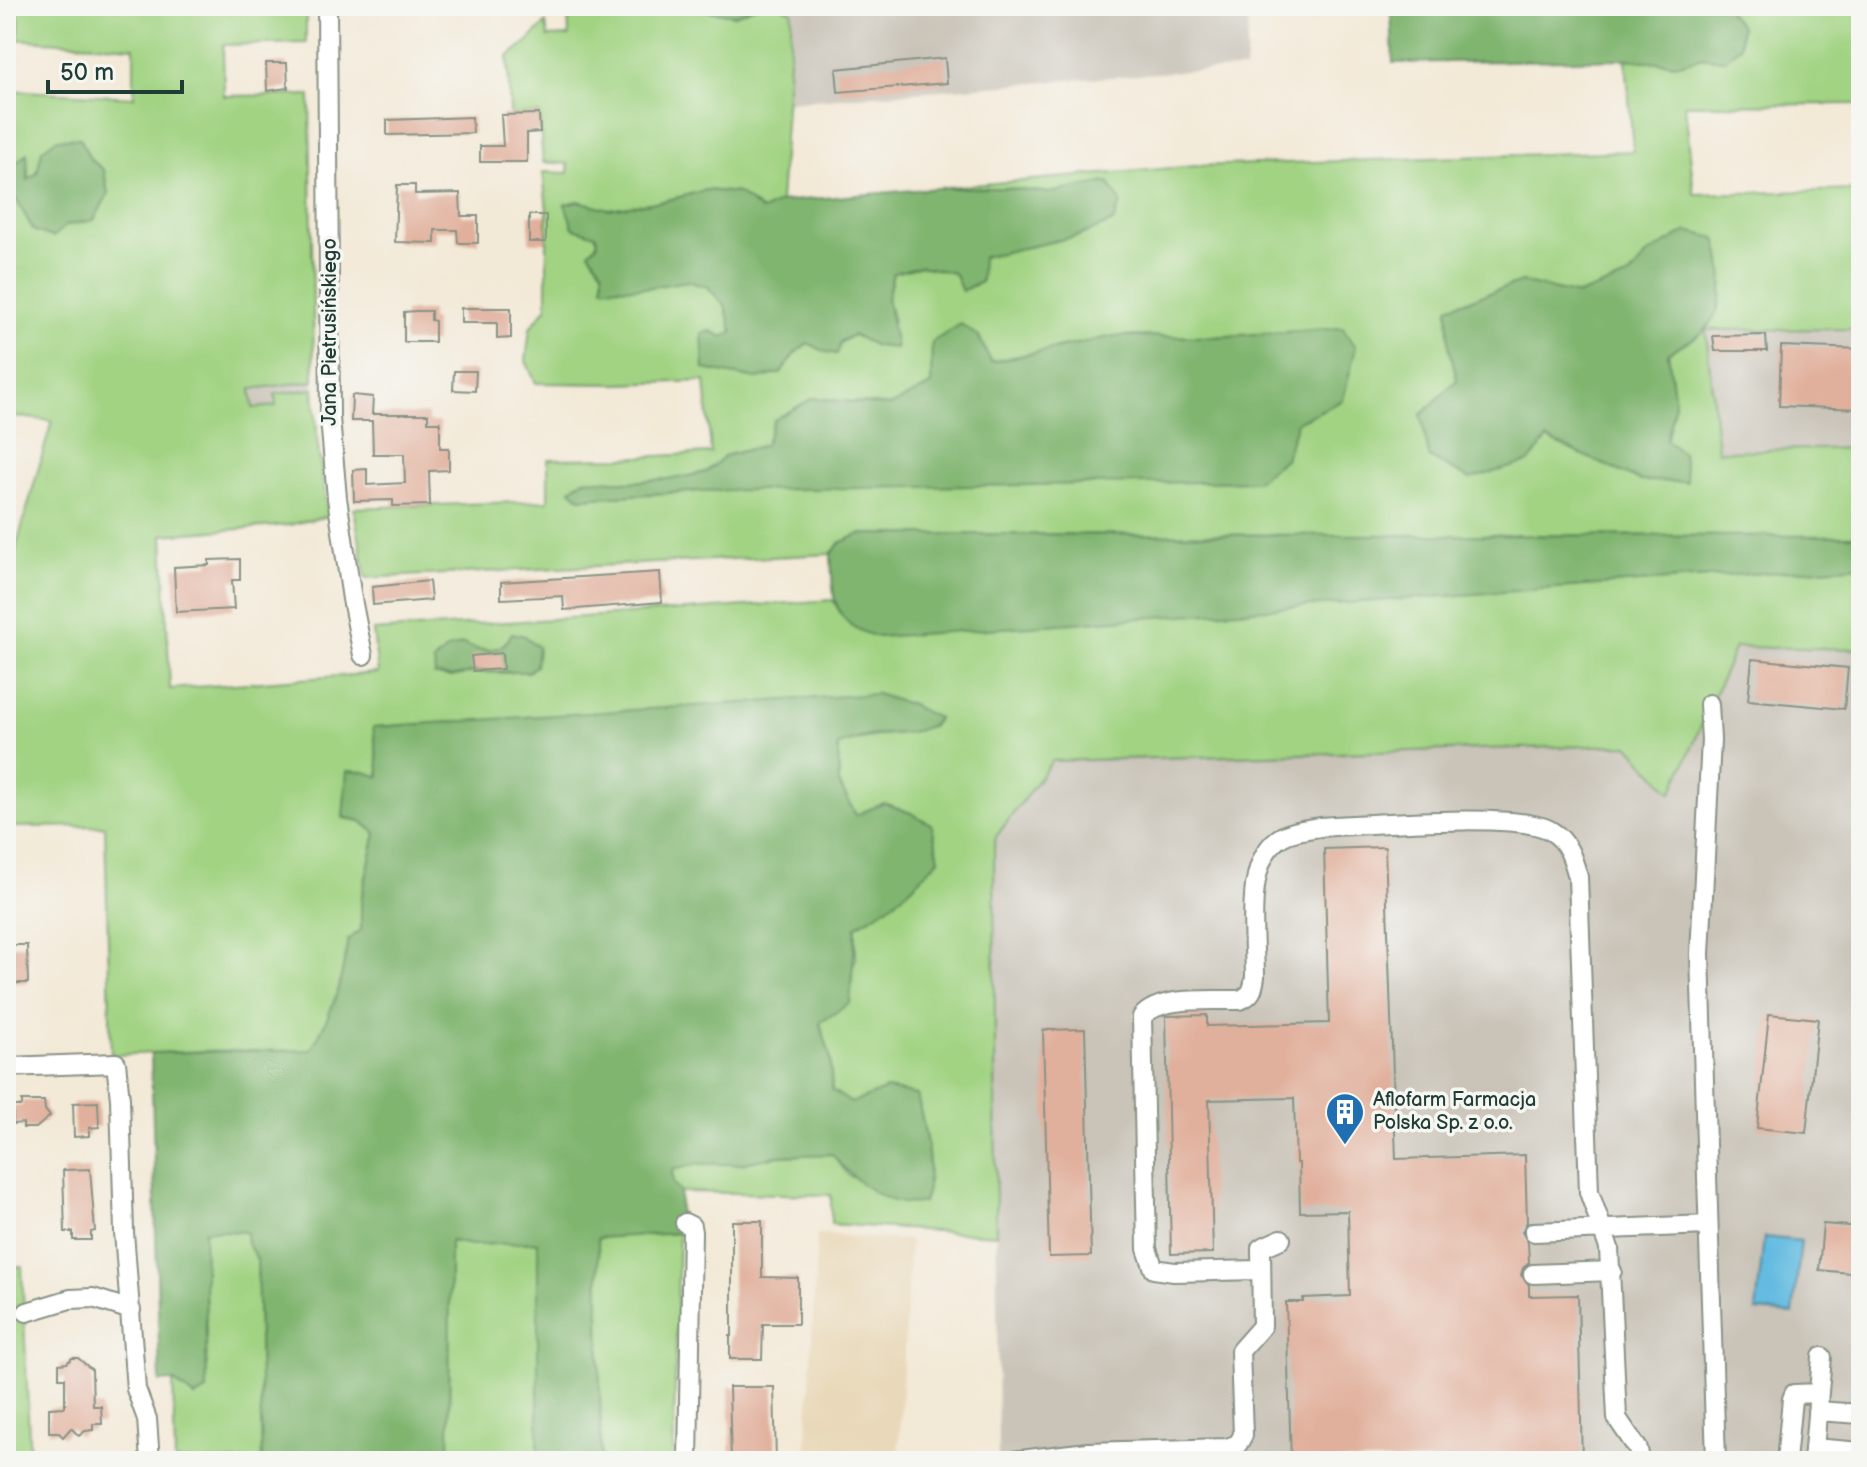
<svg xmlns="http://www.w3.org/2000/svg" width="1867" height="1467" font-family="'Balsamiq Sans',sans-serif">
  <rect width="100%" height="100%" fill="#f6f6f2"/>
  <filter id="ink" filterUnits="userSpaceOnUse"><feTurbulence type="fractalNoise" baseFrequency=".0125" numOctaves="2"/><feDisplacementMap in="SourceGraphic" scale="16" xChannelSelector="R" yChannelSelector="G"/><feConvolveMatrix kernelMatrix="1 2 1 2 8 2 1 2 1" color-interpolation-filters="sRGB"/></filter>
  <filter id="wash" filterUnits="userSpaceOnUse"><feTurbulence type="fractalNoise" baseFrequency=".006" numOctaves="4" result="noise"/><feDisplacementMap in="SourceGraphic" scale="32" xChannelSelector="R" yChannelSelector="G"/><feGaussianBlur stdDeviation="1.8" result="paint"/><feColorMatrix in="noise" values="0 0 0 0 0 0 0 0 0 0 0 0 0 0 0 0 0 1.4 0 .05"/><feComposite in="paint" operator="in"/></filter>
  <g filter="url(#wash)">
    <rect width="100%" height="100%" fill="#f3e9d7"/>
    <path fill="#e9d9ba" d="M817,1234L910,1240L898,1461H806Z"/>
    <path fill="#c9c3b8" d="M793,6H1250L1245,69L1186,71L787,102Z
      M1706,329H1861V448L1718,451Z
      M314,381V389L275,394L276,406L253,408L251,389Z
      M1735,647L1861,649V1461H998L994,846L996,837L1052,761L1628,745L1672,792Z"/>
    <path fill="#a1d382" stroke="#60885b" stroke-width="2" fill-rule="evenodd" d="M6,6H306V43L223,45L224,96L310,95L314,381L251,389L253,408L276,406L275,394L314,389L318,447L328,516L289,525L163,535L170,689L378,673L373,631L833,600C843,619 858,632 879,636L1861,566V649L1735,647L1672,793L1628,745L1052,761L996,837L994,846L996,1235L831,1224V1195L680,1192L673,1183L672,1170L697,1164H740L777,1156L832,1154L849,1176L923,1202C936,1170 924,1129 917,1095L887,1089L851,1103L832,1090L830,1056L820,1023L856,959V925C892,907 912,889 939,859L932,825L911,813L884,803L856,816L839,784L838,745C869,735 901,734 932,726L938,718L374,727L380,778L348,771L343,818L361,821L376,833L361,900V930L332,1012L311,1051H203L111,1055L105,826L6,827V583L52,421L6,415V90L134,97V47L15,39L19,30V17ZM80,138L90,159L104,170L108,194L94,220L67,225L53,237L34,231L24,212L27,155L28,181ZM507,643L538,647L535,658L510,673L475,672L450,677L435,675L476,650H497Z
      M568,6H691L696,9L735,15L757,6H779L792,11L780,202L762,212L738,193L706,190L664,201L609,209L578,201L565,205L596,235L598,242L589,252L604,271L645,288L687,281L708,287L725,306L733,333L723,337L711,331L704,369L757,379L781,373L795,353L808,342L826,352L853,335L876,346L893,321L887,299L893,273L921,266L954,273L962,291L982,257L1078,236L1113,222L1107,182L1050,193L1005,188H937L1196,166L1633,151L1626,59L1678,64L1703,57L1725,60L1729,6H1861V104L1685,105L1694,194L1861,190V329L1706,330L1718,451L1861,448V536L861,534L841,542L831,554L366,578L354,508L548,501V459L621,458L711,453L705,381L618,384L536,383L526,361L530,328L547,307V210L543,172L568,173V164L543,162L539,114L510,115L508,57L527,42L546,23L548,37L569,36ZM1648,254L1706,329L1668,352L1675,403L1666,440L1641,481L1547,439L1421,415L1457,380L1521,282L1578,295L1630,276ZM1343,328V400L1297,422L1285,459L580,498L571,489L584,479L630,482L679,478L706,472L725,456L765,445L775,420L813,398L890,406L931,385L932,342L979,337L990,362L1114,336L1213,337Z
      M204,1230L246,1232L247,1243L257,1259L262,1461H175L173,1381L195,1397L207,1391Z
      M679,1233L673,1461H601L598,1237Z
      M450,1241L474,1245L539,1242L538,1461H449Z
      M22,1266L30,1461H6V1267Z"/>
    <path fill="#80b570" stroke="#507952" stroke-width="2" d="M691,6H757L735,15L695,9Z
      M1391,6H1729L1728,11L1741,26L1740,46L1725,60L1703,57L1678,64L1626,59L1393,63Z
      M6,8L19,17V30L15,39L6,38Z
      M80,138L90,159L104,170L108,194L94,220L67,225L53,237L34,231L13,194L9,169L27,153L28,180L37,173L42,150L56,139Z
      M1108,182L1121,202L1113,222L1078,236L982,257L981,282L962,291L954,273L921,266L893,273L887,299L896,348L876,346L853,335L841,341L837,354L826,352L808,343L795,353L781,373L757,379L704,369L702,333L711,331L723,337L733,333L725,306L708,287L687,281L645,288L603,287V271L589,252L598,243L596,235L573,228L565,204L578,201L609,209L664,201L706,190L738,193L762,211L780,202L937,188H1005L1050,193Z
      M1687,231L1716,238C1724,267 1729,304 1706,329C1697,339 1679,345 1668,353L1675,403L1666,440L1683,454L1687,482L1641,481L1547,439L1529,462L1470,479L1429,457L1421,415L1457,380L1449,346L1448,307L1521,282L1578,295L1630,276L1648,254Z
      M961,324L979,337L991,362L1114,336L1213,337L1343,328L1356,347L1343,400L1297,422L1285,459L1256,481L698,491L580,498L571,489L584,479L630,482L679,478L706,472L725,456L765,445L774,420L813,398L890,406L931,385L932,342Z
      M861,534L1861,536V566L879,637C830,626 833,595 831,554L841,542Z
      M512,633L525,636L538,647L536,666L528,672H475L450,677L435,675L434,661L447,649L463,644C482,653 502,654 512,633Z
      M876,694L909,704L938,718C924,737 891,732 870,736C859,738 848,742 838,745L839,784L856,815L884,803L911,813L932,825L939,859C912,889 892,907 856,926L850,1003L820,1023L830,1056L832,1090L851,1103L887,1089L917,1095C924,1129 936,1170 923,1202C888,1211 852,1179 832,1154L777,1156L740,1164H697L672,1170L673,1183L680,1192L679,1233L598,1238L601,1461H538V1242L473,1245L450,1241L449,1461H262L257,1259L247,1243L246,1232L204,1230L207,1391L195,1397L173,1381L160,1382L151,1053L311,1050C334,1009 341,986 348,939L361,930V900L376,833L361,821L343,817L347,771L365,772L380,777L373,727Z"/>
    <path fill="#64bbe1" stroke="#427c8a" stroke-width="2" d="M1764,1237L1801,1241L1793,1314L1756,1311Z"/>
    <g id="blocks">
      <path fill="#e1b09c" d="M945,58L947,83L838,92L836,69Z
        M266,63H287L288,88L267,91Z
        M539,114L540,132L527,133V162H480V146H503L501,115Z
        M472,117L473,133L387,135V120Z
        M397,185H415V194L460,193L461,216H478V243H458L457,230H435V243L395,242Z
        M529,215H546V242H529Z
        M461,308H511V338L497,339V323H461Z
        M416,311H431V320L435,321V342H404V312Z
        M1766,335L1767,351H1715L1713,336Z
        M1781,346L1861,349V409L1779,406Z
        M454,371H476L475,391L453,390Z
        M352,395L373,397L372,414H428V422H440V448H449V470L429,471L430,505L393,506V500L354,501L353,470L367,469V485L405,483L404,454H373L372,421H351Z
        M240,559V580H232L234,609L176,612L174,567L209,565V560Z
        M660,572L662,602L564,610L563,596L501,599V582Z
        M429,581L431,600L373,605L372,587Z
        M502,653L503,669L473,671L471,656Z
        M1752,659L1848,668L1844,709L1748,700Z
        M1385,847L1396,1159L1525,1155L1527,1222L1522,1232L1528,1242L1529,1263L1523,1268L1521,1275L1529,1285V1296L1578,1295L1582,1461H1291L1286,1302H1303V1298L1350,1296L1348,1211L1300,1212L1299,1163H1296L1294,1098L1209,1100L1213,1253L1171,1254L1166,1016L1207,1015V1026L1329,1023L1324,849Z
        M6,945H27L28,983H6Z
        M1769,1014L1818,1019L1806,1133L1757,1128Z
        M1085,1029L1091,1256L1049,1257L1043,1030Z
        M22,1101H44L45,1110L50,1116L36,1128H23V1123L13,1124V1106H22Z
        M98,1102L99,1127L89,1128V1136L74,1137L73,1103Z
        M90,1169L95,1231L91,1232V1240H73V1232H65L63,1170Z
        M732,1221H762V1277L798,1278V1324H763L762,1359H730V1336H732Z
        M1823,1224L1861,1227V1274L1819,1270Z
        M72,1358H78L92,1370L93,1406H101L102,1424H93V1430L85,1431L79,1436L71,1428L63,1437L58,1432H49V1408L65,1407V1378H59V1364L67,1363Z
        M729,1387H774L776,1461H731Z"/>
    </g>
  </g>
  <g filter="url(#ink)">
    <use href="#blocks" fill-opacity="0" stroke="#899386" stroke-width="2"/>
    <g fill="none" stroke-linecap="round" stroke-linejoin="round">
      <g stroke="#899386" stroke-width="22">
        <path id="minor" d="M327,6L330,418L337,498L352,599L363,655
          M1709,704L1711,740L1700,954L1716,1461
          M6,1067L116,1063L120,1099L124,1232L136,1389L147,1419L150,1461
          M685,1223L691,1226L692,1232L688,1461
          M1534,1232L1708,1225
          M1259,1270L1174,1272L1154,1269L1147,1249L1142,1017C1160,995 1213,1001 1240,1000C1252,995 1253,990 1255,977C1255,937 1242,858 1283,836C1294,830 1308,829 1320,827C1364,825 1521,811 1551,831C1568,841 1573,859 1578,877L1589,1192L1609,1248L1617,1418L1638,1449L1640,1461
          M1533,1274L1612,1271
          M27,1312L70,1299L93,1298L131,1310
          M1817,1411L1861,1414
          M1814,1448L1861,1452
          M1012,1461L1088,1452L1227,1448L1238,1444L1243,1435L1240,1351L1262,1326L1261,1248L1281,1239
          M1786,1461L1792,1399L1794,1394L1819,1393
          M1813,1461L1822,1357"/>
      </g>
      <use href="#minor" stroke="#fff" stroke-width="18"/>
    </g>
  </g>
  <defs>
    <g id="building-pin" transform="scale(2)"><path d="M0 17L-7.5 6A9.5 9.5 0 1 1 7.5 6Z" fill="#1f6fb2" stroke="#f6f6f2"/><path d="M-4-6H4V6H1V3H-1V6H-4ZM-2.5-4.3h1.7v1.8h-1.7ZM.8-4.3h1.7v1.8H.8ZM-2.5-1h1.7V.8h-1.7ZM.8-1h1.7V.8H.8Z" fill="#fff"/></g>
  </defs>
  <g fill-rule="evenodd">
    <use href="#building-pin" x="1345" y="1112"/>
  </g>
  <g text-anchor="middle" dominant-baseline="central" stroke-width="7" stroke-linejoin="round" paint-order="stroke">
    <g font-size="20" fill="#1f3d34" stroke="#f6f6f2">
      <text transform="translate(330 332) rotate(-90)">Jana Pietrusińskiego</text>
    </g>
    <g font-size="20" fill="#1f3d34" stroke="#f6f6f2" text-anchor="start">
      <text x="1373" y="1100">Aflofarm Farmacja<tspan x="1373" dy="23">Polska Sp. z o.o.</tspan></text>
    </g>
  </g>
  <rect width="1867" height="1467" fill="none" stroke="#f6f6f2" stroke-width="32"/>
  <path d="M48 80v12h134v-12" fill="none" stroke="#1f3d34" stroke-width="4"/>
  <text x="60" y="80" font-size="24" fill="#1f3d34" stroke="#f6f6f2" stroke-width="6" paint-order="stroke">50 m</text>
</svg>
